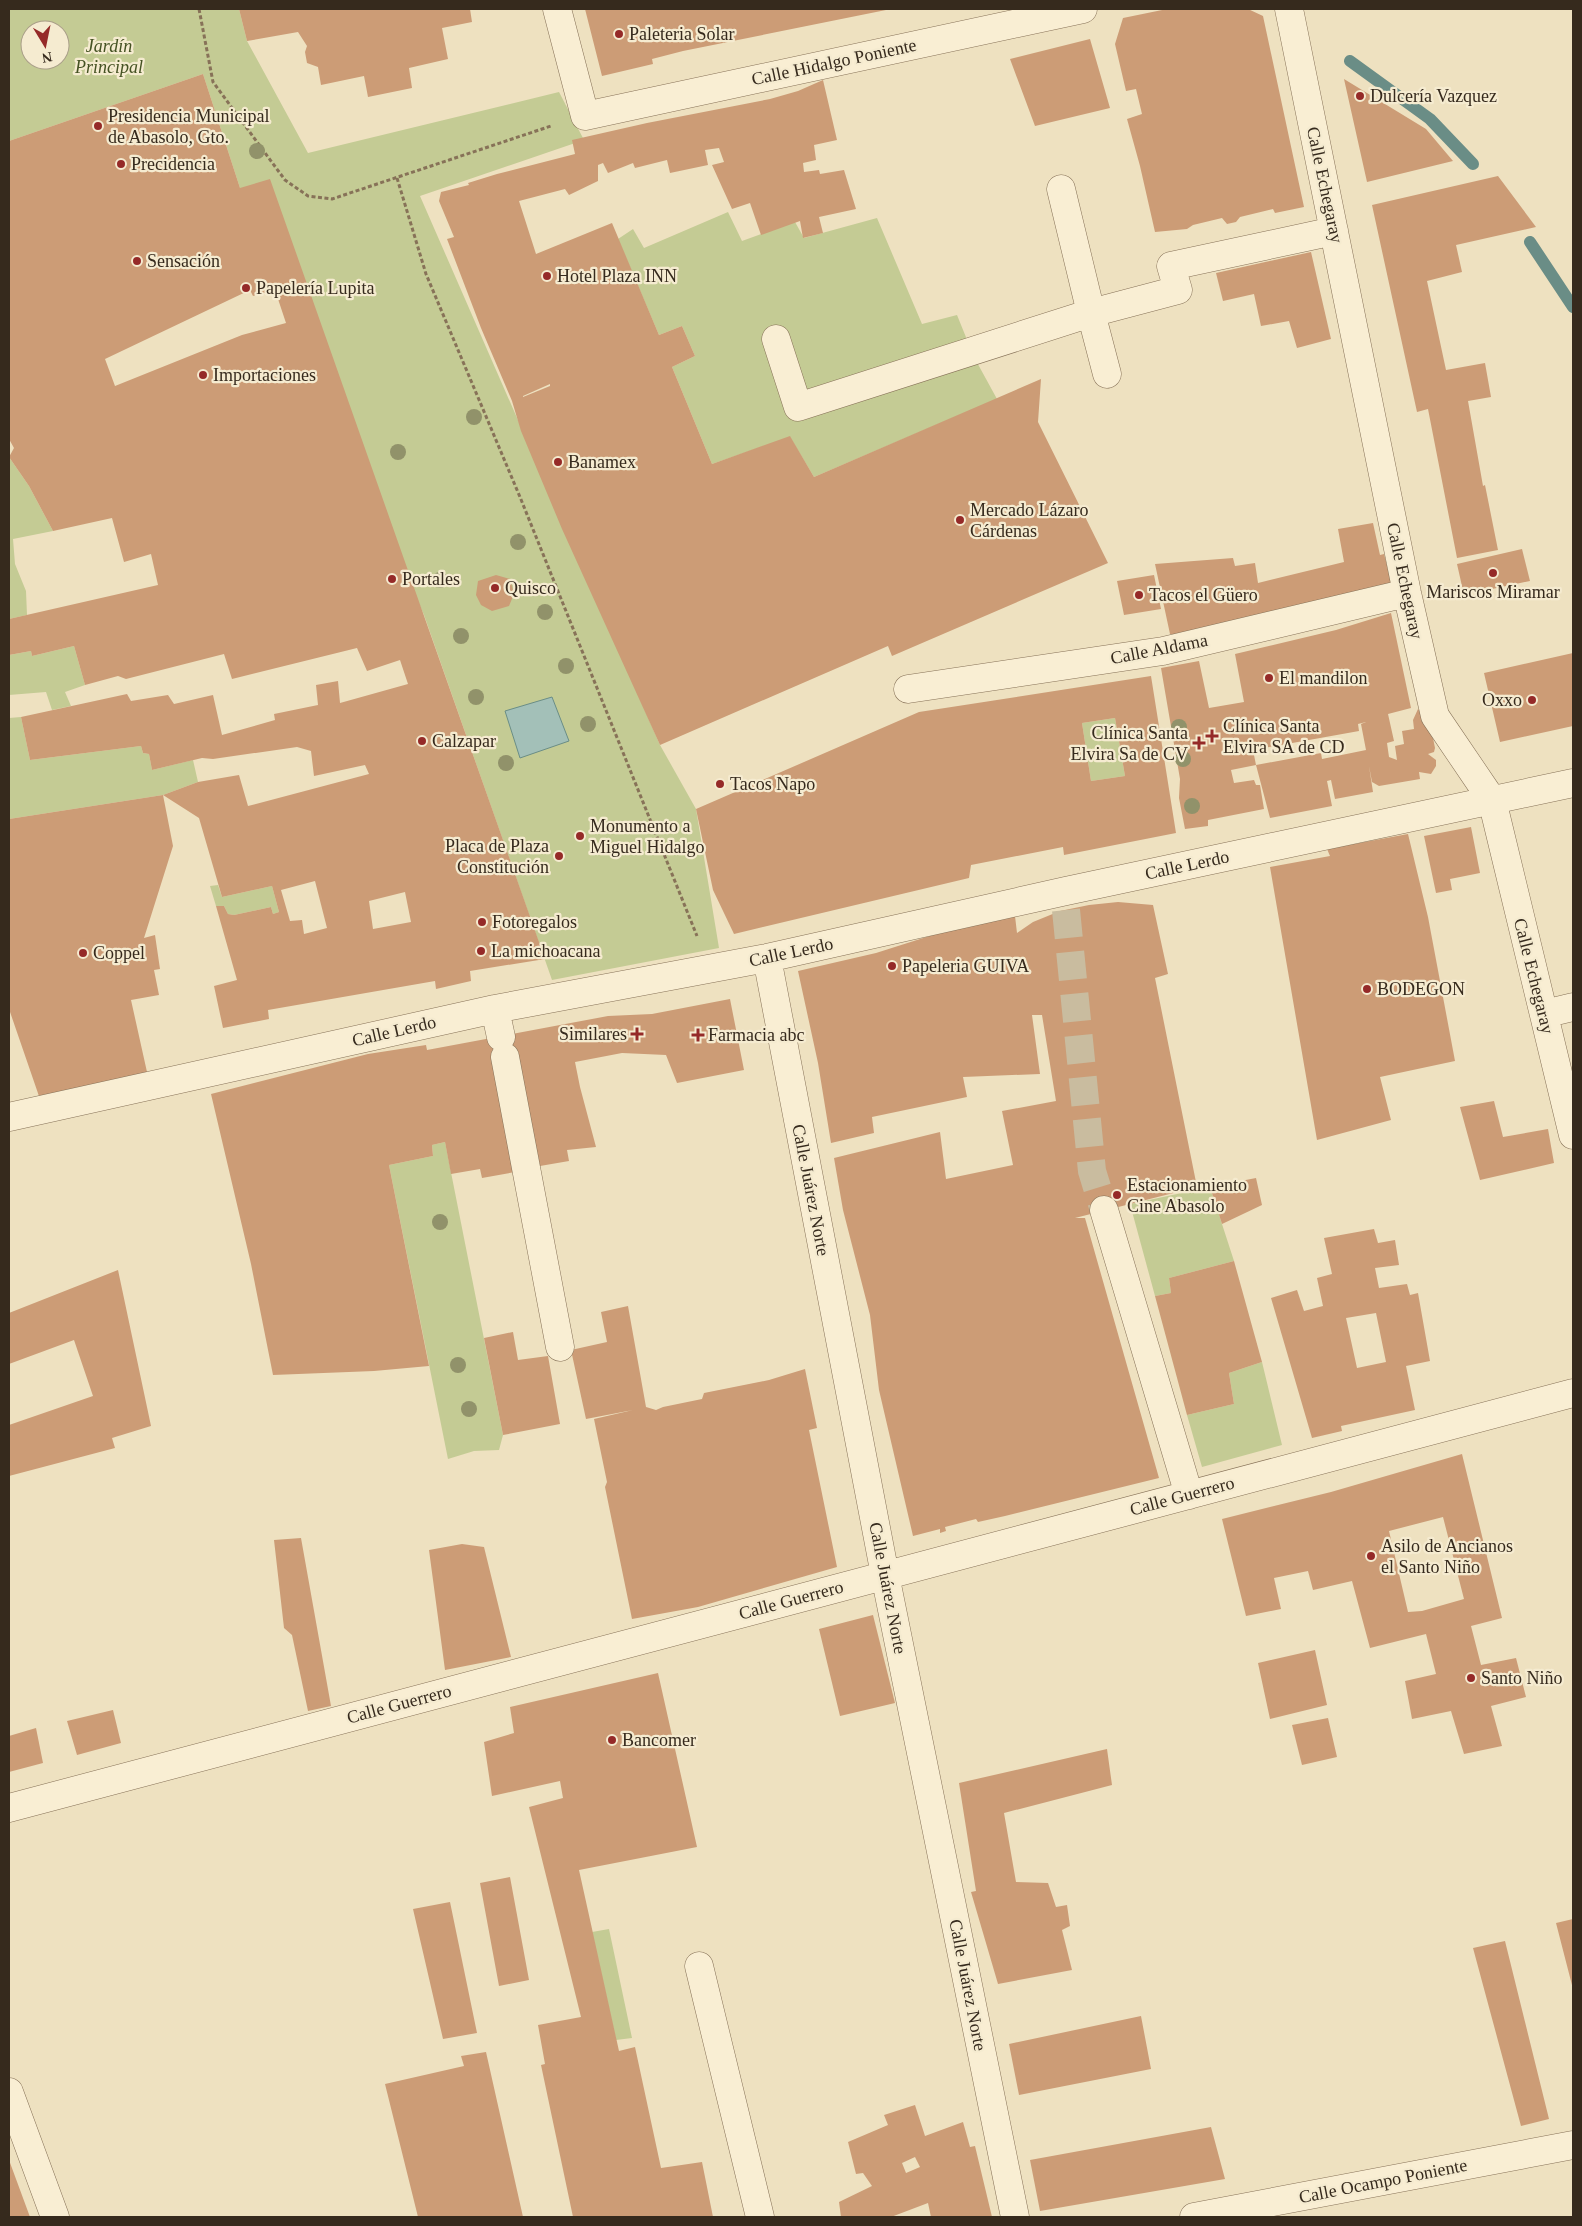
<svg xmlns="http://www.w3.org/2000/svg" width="1582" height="2226" font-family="Georgia,serif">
  <rect width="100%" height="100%" fill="#eee1c0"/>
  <path fill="#c4cb94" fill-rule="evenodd" d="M9,9H239L247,41L308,153L559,92L584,140L420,196L660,745L696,809L719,948L552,980L424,615L240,188L203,74L9,141ZM30,30H60V60H30Z
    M728,212L742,241L795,222L804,238L877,218L922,324L957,315L974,357L997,399L814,477L790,437L712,464L672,367L695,356L682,326L659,335L618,239L633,229L644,248Z
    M9,457L29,486L53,531L13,539L15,564L26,591L27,615L9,619Z
    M74,646L85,685L65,692L71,706L52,710L46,692L9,695V655L31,651L32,656Z
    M21,717L30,760L141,746L143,753L149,754L152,770L193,760L198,782L163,795L9,819V718Z
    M1115,718L1125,776L1091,781L1082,723Z
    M218,885L222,897L272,886L279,912L273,914L271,907L234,915L228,914L224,906H216L210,886Z
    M445,1142L503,1435L499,1450L474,1451L448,1459L389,1165L433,1156L432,1145Z
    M1210,1187L1234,1261L1169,1278L1171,1293L1155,1296L1130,1204Z
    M1262,1362L1282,1445L1202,1467L1187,1415L1234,1404L1229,1373Z
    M609,1929L632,2038L616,2040L592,1932Z"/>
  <path fill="#a3c0b8" stroke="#6a8d86" d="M552,697L569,741L520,758L505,711Z"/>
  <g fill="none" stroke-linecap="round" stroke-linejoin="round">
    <path stroke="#6a8d86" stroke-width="12" d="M1350,61L1430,119L1473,164
      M1530,242L1573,307"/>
  </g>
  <path fill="#cc9c76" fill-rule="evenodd" d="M239,9H470L472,22L442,28L448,59L409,68L412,88L368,97L364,76L321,85L318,67L307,63L305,52L307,46L298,32L247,41Z
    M585,9H886V10L683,51L652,59L653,64L602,76Z
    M1167,9H1248L1263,16L1304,207L1275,213L1273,209L1240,217L1236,222L1227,224L1222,218L1193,225L1187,229L1155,232L1140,166L1127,119L1142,114L1136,89L1126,91L1115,44L1123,18Z
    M1090,39L1110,108L1035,126L1010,59Z
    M203,74L240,188L270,179L545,959L470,971L471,981L436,989L435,981L268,1010L269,1019L223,1028L214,986L237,980L216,906H224L228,914L234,915L271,907L273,914L279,912L272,886L222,897L199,818L163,795L173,846L144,938L155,935L160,969L154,970L159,995L131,1000L149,1081L41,1102L9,1009V819L163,795L198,782L239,775L248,806L369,774L365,765L314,776L311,751L297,747L213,759L202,758L152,770L149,754L143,753L141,746L30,760L21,717L127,694L131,701L168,695L174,704L213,695L222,735L275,720L274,714L318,705L316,685L338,681L340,703L408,684L400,660L367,671L357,648L232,679L224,654L126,679L118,676L85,685L74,646L32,656L31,651L9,655V619L158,585L151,554L124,562L112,518L53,531L29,486L9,457L14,448L9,439V141ZM250,290L253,296L275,290L286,323L242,335L115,386L105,359ZM315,881L327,928L304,934L302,920L290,921L281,890ZM405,892L411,922L373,929L369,901Z
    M1344,79L1426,129L1453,161L1367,182Z
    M823,80L837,140L814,145L816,160L803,163L804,172L819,170L820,174L844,170L856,209L819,217L823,233L803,238L800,221L761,235L750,203L732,209L712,165L724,162L719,148L705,150L708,165L670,173L667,160L635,168L633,163L608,173L603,163L598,165V181L569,195L565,189L519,201L536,254L612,223L659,335L682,326L695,356L672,367L712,464L790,436L814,477L1041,379L1038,422L1108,563L892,656L888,646L660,745L562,529L521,431L512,401L481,328L447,239L454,237L439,201L441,192L469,185L468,183L497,174L575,154L572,140L647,123L770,99L798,91ZM550,384V386L523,397V396Z
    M1498,176L1536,227L1456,245L1462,272L1427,281L1446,370L1485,363L1491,397L1468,401L1483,486L1485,485L1498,550L1457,558L1428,409L1417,412L1372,205Z
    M1311,252L1331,339L1297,348L1289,321L1261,326L1254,294L1223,301L1216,273Z
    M1373,523L1380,555L1384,554L1392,584L1176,636L1170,634L1155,564L1233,558L1235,566L1255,563L1258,583L1344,562L1338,529Z
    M1522,549L1530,581L1464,595L1457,564Z
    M496,575L510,579L514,594L509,606L492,611L481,605L476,595L478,581Z
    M1154,575L1161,609L1124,615L1117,581Z
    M1391,613L1411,708L1388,714L1394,741L1387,743L1389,757L1397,760L1395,746L1404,744L1402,731L1414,729L1413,720L1418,709L1430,723L1435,748L1434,752L1428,754L1436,760V766L1431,774L1419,772L1420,779L1379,786L1372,782L1369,766L1373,792L1335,799L1331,780L1327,781L1332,806L1270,818L1256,765L1321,753L1322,759L1366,750L1361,724L1366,722L1358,724L1359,731L1253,750L1256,765L1231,770L1234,783L1254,780L1256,785H1260L1264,809L1208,820V826L1185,829L1179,798L1180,779L1161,668L1199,661L1209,708L1244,702L1235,654L1336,630Z
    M1573,653V726L1500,742L1484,673Z
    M1151,676L1176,833L1064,855L1063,847L971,865L969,878L734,934L713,890L696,809L919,712ZM1115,718L1125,776L1091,781L1082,723Z
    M1471,827L1480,873L1450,879L1452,890L1436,893L1424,836Z
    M1408,834L1428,917L1455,1061L1380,1077L1391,1120L1317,1140L1270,867L1330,856L1327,849Z
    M1118,902L1153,905L1168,974L1155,978L1197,1187L1075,1218H1085L1159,1478L1005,1516L978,1522L976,1519L945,1527L946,1531L940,1533V1529L913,1536L879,1390L870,1315L843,1210L834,1158L940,1132L946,1179L1013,1165L1002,1111L1056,1101L1042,1015H1032L1040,1074L963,1077L967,1097L872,1117L874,1133L831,1143L818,1063L798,971L876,953L939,933L1015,916L1017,933L1033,922L1060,911L1089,905Z
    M730,999L744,1070L677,1083L666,1055L622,1053L575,1062L580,1087L596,1147L567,1150L569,1161L540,1166L517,1053L515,1172L482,1178L480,1169L451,1174L445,1142L432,1145L433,1156L389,1165L429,1366L374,1371L273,1375L251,1264L211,1094L368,1054L426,1045L427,1050L608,1016L652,1014Z
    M1494,1101L1503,1137L1548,1129L1554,1163L1480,1180L1460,1107Z
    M1256,1178L1262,1205L1222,1224L1210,1187Z
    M1374,1229L1378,1243L1395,1240L1399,1265L1375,1268L1379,1288L1407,1284L1410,1295L1418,1293L1430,1361L1406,1366L1415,1410L1341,1426L1342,1431L1312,1438L1271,1298L1297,1290L1304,1311L1323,1306L1317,1278L1332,1274L1324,1238ZM1376,1313L1386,1362L1357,1368L1346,1318Z
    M1234,1261L1262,1362L1229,1373L1234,1404L1187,1415L1155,1296L1171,1293L1169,1278Z
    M118,1270L151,1426L112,1438L115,1448L9,1476V1425L93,1396L74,1340L9,1364V1313Z
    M628,1306L646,1407L656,1410L663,1407L702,1399L704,1393L769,1380L805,1369L817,1428L809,1430L837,1567L698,1607L632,1619L605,1487L607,1482L594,1419L633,1410L586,1419L571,1350L607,1342L601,1312Z
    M513,1332L518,1360L548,1356L560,1424L503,1435L484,1338Z
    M1462,1454L1502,1618L1471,1626L1481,1665L1516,1658L1526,1697L1491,1706L1502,1746L1464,1754L1451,1711L1412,1719L1405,1681L1436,1674L1426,1634L1370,1648L1352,1581L1313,1590L1308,1571L1274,1578L1281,1609L1246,1616L1222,1519L1331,1492ZM1443,1517L1464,1599L1422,1611L1408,1612L1389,1531Z
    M301,1538L331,1706L308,1711L292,1635L284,1628L274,1540Z
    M462,1544L484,1547L511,1657L445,1670L429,1550Z
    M873,1615L895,1703L840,1716L819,1629Z
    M1315,1650L1327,1705L1270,1719L1258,1663Z
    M658,1673L697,1847L579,1870L619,2051L635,2047L661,2168L702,2162L713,2217H573L541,2065L545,2064L538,2025L581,2017L529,1807L563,1798L560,1781L492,1796L484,1742L514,1733L510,1707Z
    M113,1710L121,1743L77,1755L67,1721Z
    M1328,1718L1337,1757L1302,1765L1292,1725Z
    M36,1728L43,1763L9,1772V1736Z
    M1107,1749L1112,1785L1004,1813L1016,1882L1048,1883L1056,1907L1067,1905L1070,1926L1062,1930L1072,1970L998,1984L971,1892L976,1891L959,1783Z
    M510,1877L529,1980L499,1986L480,1883Z
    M450,1902L477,2033L443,2039L413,1909Z
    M1573,1919V1989L1556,1923Z
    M1505,1941L1549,2119L1521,2126L1473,1948Z
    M1141,2016L1151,2069L1019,2095L1009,2044Z
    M486,2052L523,2217H418L385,2084L464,2066L461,2056Z
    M915,2105L925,2136L963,2122L970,2147L975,2146L992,2217H931L928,2203L891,2217H841L839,2202L872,2186L863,2173L856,2174L848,2142L888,2125L884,2115ZM915,2157L920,2167L906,2173L902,2163Z
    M1211,2127L1225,2179L1040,2211L1030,2160Z
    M9,2160L30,2217H9Z"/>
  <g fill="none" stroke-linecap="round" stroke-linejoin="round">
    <path stroke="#c9bc9f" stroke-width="28" stroke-dasharray="28 14" stroke-linecap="butt" d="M1066,910L1092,1171L1104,1210"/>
    <g stroke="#877258" stroke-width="29">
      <path id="minor" d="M557,9L585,116L1083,9
        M1289,9L1407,593L1435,716L1492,800L1573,1135
        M1061,189L1091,313L1178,290L1171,266L1334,231
        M776,339L798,407L1091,313L1107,374
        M908,689L1163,651L1407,593
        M767,958L885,1575L1015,2217
        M495,1009L501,1037
        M1544,1014L1573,1007
        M505,1057L560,1347
        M9,1117L495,1009L767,958L1066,891L1573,783
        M1104,1210L1189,1495
        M9,1808L1573,1393
        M699,1966L760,2217
        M9,2092L55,2217
        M1194,2217L1573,2145"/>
    </g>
    <path stroke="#877258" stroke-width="3" stroke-dasharray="4 2.5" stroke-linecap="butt" d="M199,9L213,82L285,180L308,196L332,199L551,126
      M397,178L426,274L520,497L697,936"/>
    <use href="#minor" stroke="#f9eed3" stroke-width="28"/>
  </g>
  <g fill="#91926a">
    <circle cx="257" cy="151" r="8"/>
    <circle cx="474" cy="417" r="8"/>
    <circle cx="398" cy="452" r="8"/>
    <circle cx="518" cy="542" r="8"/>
    <circle cx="440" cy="580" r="8"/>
    <circle cx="545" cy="612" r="8"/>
    <circle cx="461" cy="636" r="8"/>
    <circle cx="566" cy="666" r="8"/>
    <circle cx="476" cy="697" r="8"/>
    <circle cx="588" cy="724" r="8"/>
    <circle cx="1179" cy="727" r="8"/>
    <circle cx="1183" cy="759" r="8"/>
    <circle cx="506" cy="763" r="8"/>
    <circle cx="1192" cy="806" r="8"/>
    <circle cx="440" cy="1222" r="8"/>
    <circle cx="458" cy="1365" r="8"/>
    <circle cx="469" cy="1409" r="8"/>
  </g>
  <g fill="#952a28" stroke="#f5ebd0" stroke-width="2">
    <circle cx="619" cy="34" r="5"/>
    <circle cx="1360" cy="96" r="5"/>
    <circle cx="98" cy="126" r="5"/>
    <circle cx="121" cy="164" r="5"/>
    <circle cx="137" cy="261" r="5"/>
    <circle cx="547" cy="276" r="5"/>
    <circle cx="246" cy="288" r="5"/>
    <circle cx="203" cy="375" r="5"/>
    <circle cx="558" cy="462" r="5"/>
    <circle cx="960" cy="520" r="5"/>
    <circle cx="1493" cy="573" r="5"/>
    <circle cx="392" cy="579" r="5"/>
    <circle cx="495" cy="588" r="5"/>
    <circle cx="1139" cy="595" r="5"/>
    <circle cx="1269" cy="678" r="5"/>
    <circle cx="1532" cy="700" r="5"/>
    <path d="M1209.5 728.5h5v5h5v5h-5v5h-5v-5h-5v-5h5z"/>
    <circle cx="422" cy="741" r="5"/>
    <path d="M1196.5 735.5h5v5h5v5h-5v5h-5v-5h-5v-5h5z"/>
    <circle cx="720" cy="784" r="5"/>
    <circle cx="580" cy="836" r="5"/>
    <circle cx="559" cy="856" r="5"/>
    <circle cx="482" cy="922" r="5"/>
    <circle cx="481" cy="951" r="5"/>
    <circle cx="83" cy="953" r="5"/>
    <circle cx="892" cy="966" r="5"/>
    <circle cx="1367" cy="989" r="5"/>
    <path d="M634.5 1026.5h5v5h5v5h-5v5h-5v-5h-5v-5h5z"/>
    <path d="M695.5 1027.5h5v5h5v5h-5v5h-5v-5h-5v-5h5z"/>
    <circle cx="1117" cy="1195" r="5"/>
    <circle cx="1371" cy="1556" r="5"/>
    <circle cx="1471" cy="1678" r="5"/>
    <circle cx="612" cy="1740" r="5"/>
  </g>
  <g text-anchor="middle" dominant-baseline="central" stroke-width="4.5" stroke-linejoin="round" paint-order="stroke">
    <g font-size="18" fill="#362a1d" stroke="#f5ebd0" text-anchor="start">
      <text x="629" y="34">Paleteria Solar</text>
      <text x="1370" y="96">Dulcería Vazquez</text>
      <text x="108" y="116">Presidencia Municipal<tspan x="108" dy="21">de Abasolo, Gto.</tspan></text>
      <text x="131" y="164">Precidencia</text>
      <text x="147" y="261">Sensación</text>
      <text x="557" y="276">Hotel Plaza INN</text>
      <text x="256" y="288">Papelería Lupita</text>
      <text x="213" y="375">Importaciones</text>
      <text x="568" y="462">Banamex</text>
      <text x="970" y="510">Mercado Lázaro<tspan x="970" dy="21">Cárdenas</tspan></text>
      <text x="402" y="579">Portales</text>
      <text x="505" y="588">Quisco</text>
      <text x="1493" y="592" text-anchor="middle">Mariscos Miramar</text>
      <text x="1149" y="595">Tacos el Güero</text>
      <text x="1279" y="678">El mandilon</text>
      <text x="1522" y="700" text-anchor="end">Oxxo</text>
      <text x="1223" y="726">Clínica Santa<tspan x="1223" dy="21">Elvira SA de CD</tspan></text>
      <text x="1188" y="733" text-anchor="end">Clínica Santa<tspan x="1188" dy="21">Elvira Sa de CV</tspan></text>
      <text x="432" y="741">Calzapar</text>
      <text x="730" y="784">Tacos Napo</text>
      <text x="590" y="826">Monumento a<tspan x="590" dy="21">Miguel Hidalgo</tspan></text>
      <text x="549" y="846" text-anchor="end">Placa de Plaza<tspan x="549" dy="21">Constitución</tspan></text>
      <text x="492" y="922">Fotoregalos</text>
      <text x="491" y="951">La michoacana</text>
      <text x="93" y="953">Coppel</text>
      <text x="902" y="966">Papeleria GUIVA</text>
      <text x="1377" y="989">BODEGON</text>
      <text x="627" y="1034" text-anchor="end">Similares</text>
      <text x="708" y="1035">Farmacia abc</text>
      <text x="1127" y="1185">Estacionamiento<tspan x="1127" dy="21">Cine Abasolo</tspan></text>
      <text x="1381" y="1546">Asilo de Ancianos<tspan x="1381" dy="21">el Santo Niño</tspan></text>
      <text x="1481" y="1678">Santo Niño</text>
      <text x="622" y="1740">Bancomer</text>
    </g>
    <g font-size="18" font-style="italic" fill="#455223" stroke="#f5ebd0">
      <text x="109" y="46">Jardín<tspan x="109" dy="21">Principal</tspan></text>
    </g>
    <g font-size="18" fill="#362a1d" stroke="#f5ebd0">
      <text transform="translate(834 62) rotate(-12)">Calle Hidalgo Poniente</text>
      <text transform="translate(1325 185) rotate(78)">Calle Echegaray</text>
      <text transform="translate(1405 581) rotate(78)">Calle Echegaray</text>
      <text transform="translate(1159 649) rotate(-11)">Calle Aldama</text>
      <text transform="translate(1187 865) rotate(-12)">Calle Lerdo</text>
      <text transform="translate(791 952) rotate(-12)">Calle Lerdo</text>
      <text transform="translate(1534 976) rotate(76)">Calle Echegaray</text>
      <text transform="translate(394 1031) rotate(-13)">Calle Lerdo</text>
      <text transform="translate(811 1190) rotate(79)">Calle Juárez Norte</text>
      <text transform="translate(1182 1496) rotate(-15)">Calle Guerrero</text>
      <text transform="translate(888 1588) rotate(79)">Calle Juárez Norte</text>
      <text transform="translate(791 1600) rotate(-15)">Calle Guerrero</text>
      <text transform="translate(399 1704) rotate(-15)">Calle Guerrero</text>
      <text transform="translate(968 1985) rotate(79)">Calle Juárez Norte</text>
      <text transform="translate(1383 2181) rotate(-11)">Calle Ocampo Poniente</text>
    </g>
  </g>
  <rect width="1582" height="2226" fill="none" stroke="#362a1d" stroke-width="20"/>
  <g transform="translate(45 45) rotate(170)"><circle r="24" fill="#f5ebd0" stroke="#a99e88"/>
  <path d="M0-4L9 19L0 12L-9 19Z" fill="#952a28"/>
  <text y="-8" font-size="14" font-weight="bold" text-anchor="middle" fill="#362a1d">N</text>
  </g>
</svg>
